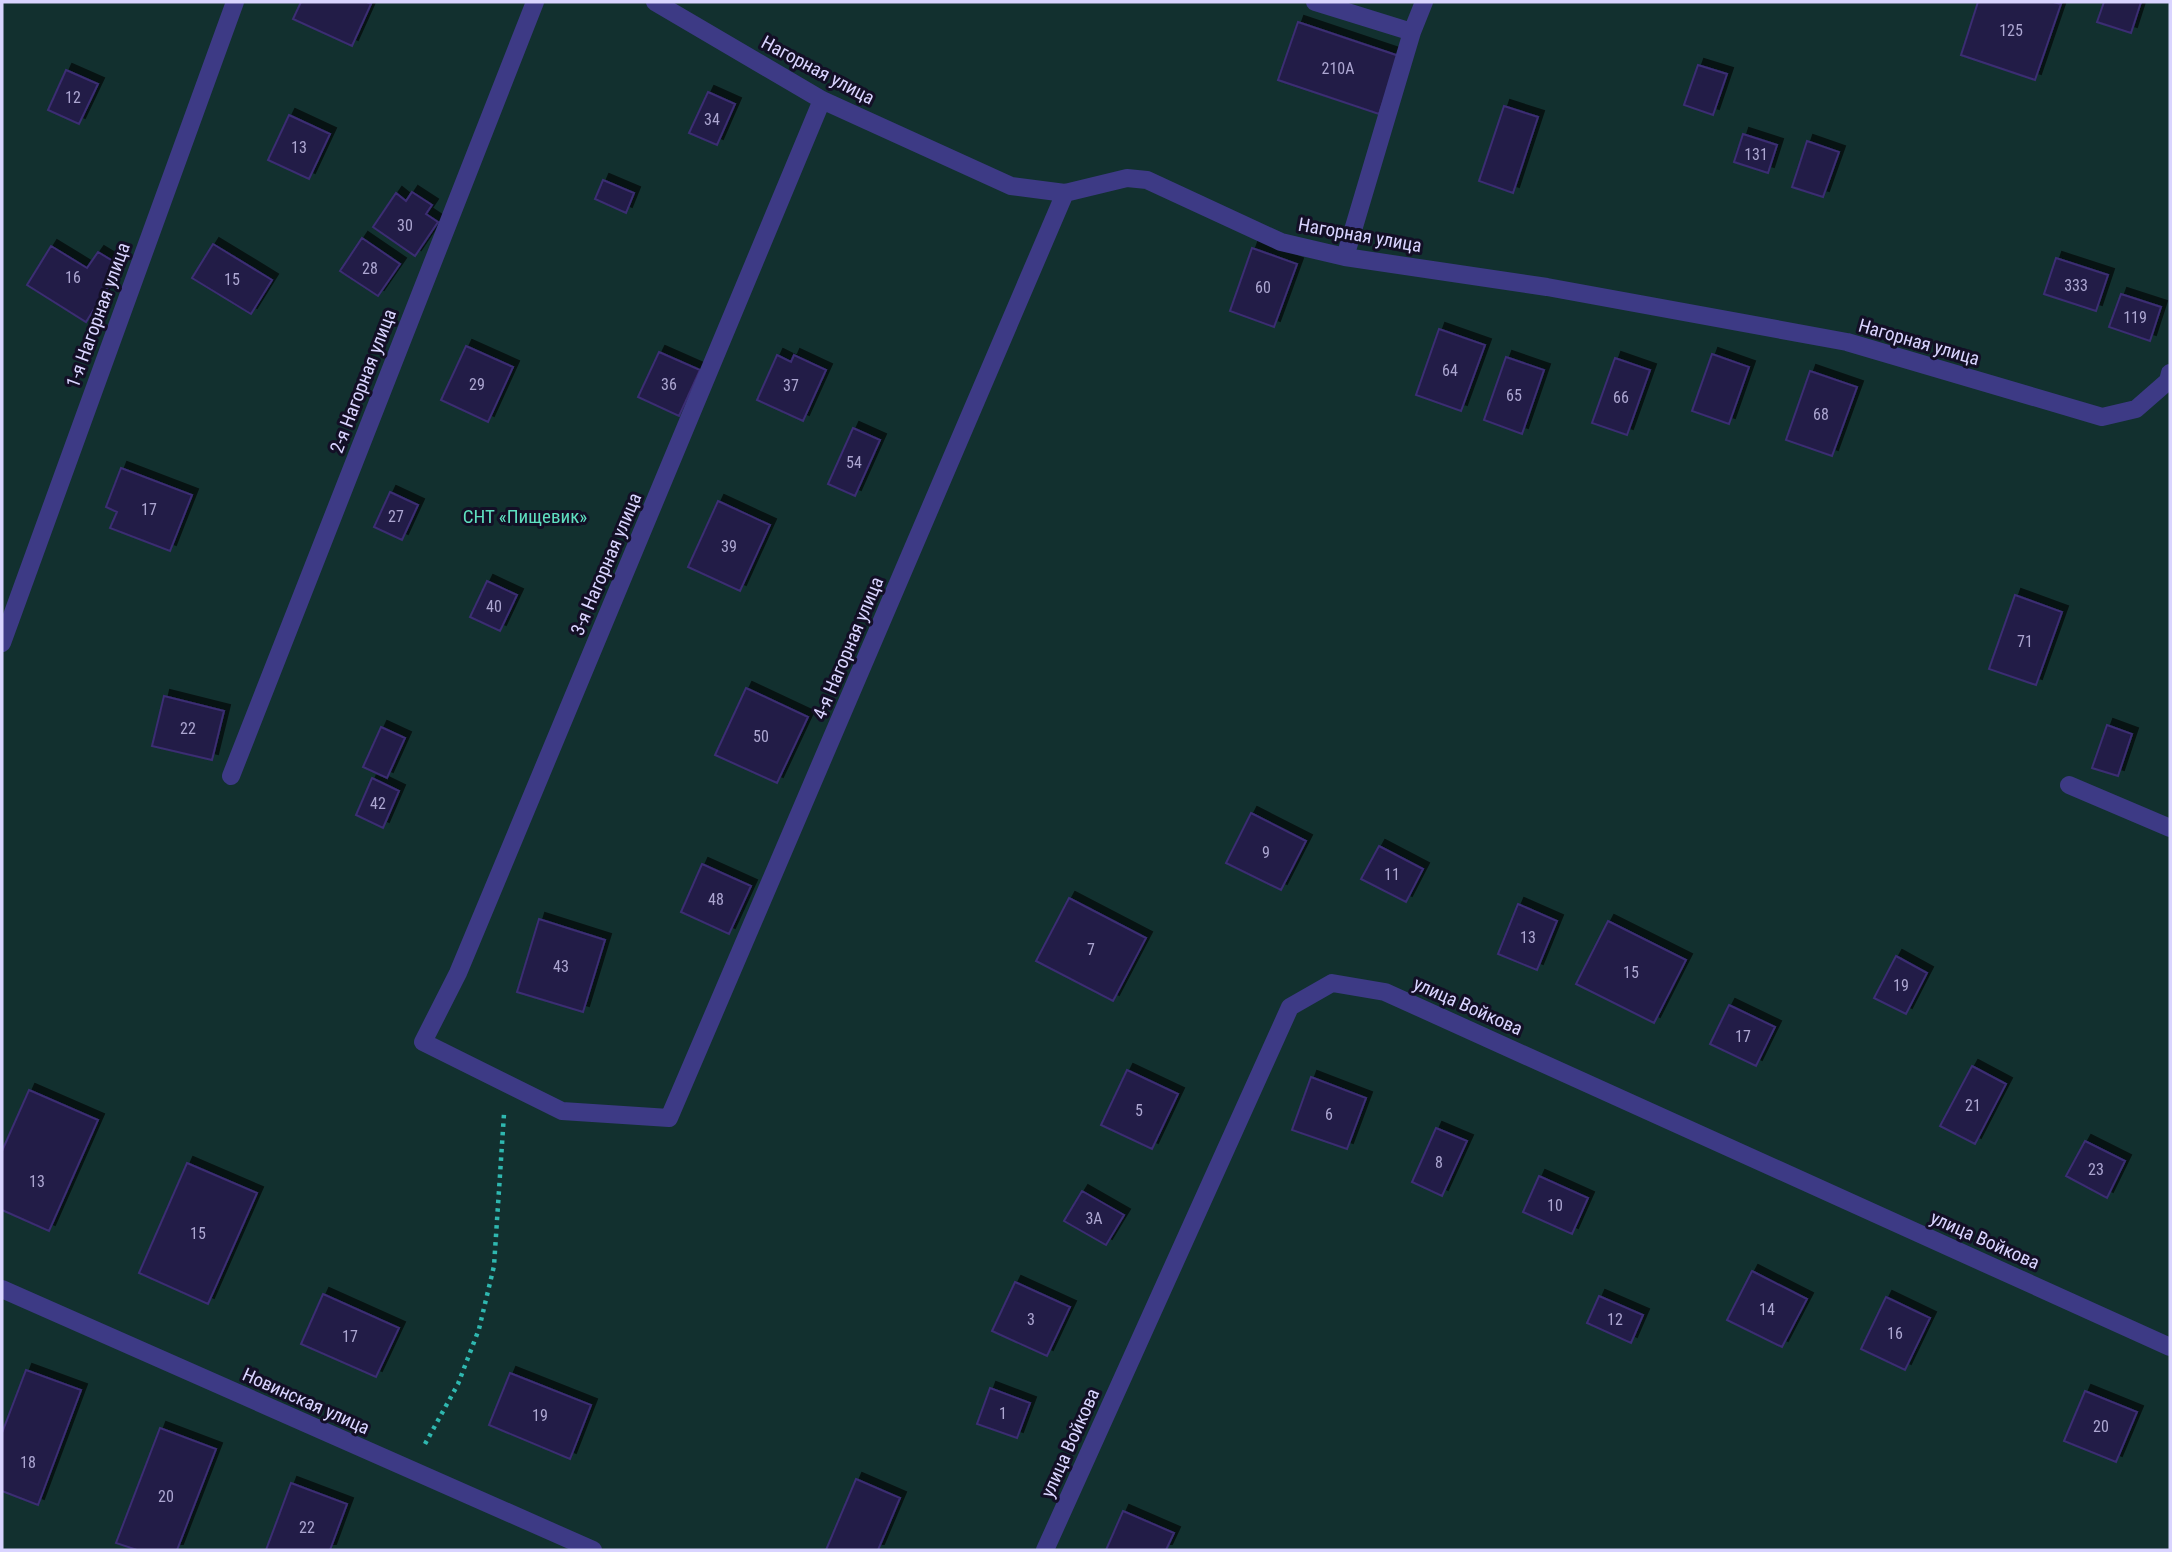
<svg xmlns="http://www.w3.org/2000/svg" width="2172" height="1552" font-family="'Roboto Condensed',sans-serif">
  <defs>
    <filter id="shadow"><feDropShadow dx="6" dy="-6" stdDeviation="0" flood-color="#0009"/></filter>
  </defs>
  <rect width="100%" height="100%" fill="#130f26"/>
  <path fill="#12302f" d="M2,2H2170V1550H2Z"/>
  <path fill="#241b47" stroke="#3b2d73" stroke-width="2" filter="url(#shadow)" d="M301,2H367L371,4L352,46L293,19Z
    M1978,2H2053L2061,4L2035,80L1961,55Z
    M2104,2H2141L2131,33L2097,22Z
    M1298,22L1399,56L1379,114L1278,80Z
    M1698,65L1727,74L1713,115L1684,105Z
    M66,70L98,84L79,124L48,110Z
    M708,92L735,104L717,145L689,133Z
    M1504,106L1538,117L1513,193L1479,181Z
    M289,115L330,134L309,179L268,160Z
    M1743,134L1777,145L1768,173L1734,162Z
    M1807,141L1839,152L1823,197L1792,187Z
    M603,180L634,193L626,213L595,199Z
    M412,192L432,205L426,214L438,222L415,256L373,227L396,193L406,201Z
    M362,238L400,264L378,296L340,271Z
    M213,244L272,280L251,314L192,278Z
    M51,246L87,268L98,252L121,266L86,322L27,285Z
    M1252,248L1297,264L1274,327L1230,311Z
    M2056,258L2108,275L2096,311L2044,294Z
    M2121,294L2161,307L2150,341L2109,327Z
    M1439,329L1485,345L1461,411L1416,395Z
    M466,346L513,367L488,422L441,400Z
    M659,352L700,370L679,416L638,397Z
    M1712,354L1749,367L1729,424L1692,411Z
    M777,355L791,362L794,355L826,370L803,421L757,400Z
    M1506,357L1544,370L1522,434L1484,420Z
    M1615,358L1650,370L1627,435L1592,423Z
    M1810,371L1857,387L1832,456L1786,440Z
    M853,428L880,440L855,496L828,484Z
    M121,468L192,495L170,551L110,528L117,512L106,507Z
    M390,492L418,505L402,540L374,527Z
    M718,501L770,525L740,591L688,567Z
    M487,581L517,595L500,631L470,617Z
    M2015,595L2062,612L2036,685L1989,669Z
    M746,688L808,717L777,783L715,755Z
    M164,696L224,711L212,760L152,746Z
    M2107,725L2132,734L2118,776L2092,768Z
    M381,727L405,738L387,778L363,767Z
    M372,778L399,791L383,828L356,815Z
    M1251,813L1306,841L1281,890L1226,863Z
    M1379,846L1423,869L1406,902L1361,879Z
    M702,864L751,886L729,934L681,912Z
    M1069,898L1146,938L1113,1001L1036,961Z
    M1518,904L1557,921L1537,970L1498,954Z
    M539,919L605,940L583,1012L517,992Z
    M1608,921L1686,960L1654,1023L1576,984Z
    M1896,956L1927,973L1906,1014L1874,998Z
    M1729,1005L1775,1027L1756,1066L1710,1044Z
    M1972,1066L2006,1084L1975,1144L1940,1126Z
    M1127,1070L1178,1094L1152,1149L1101,1125Z
    M1311,1077L1366,1098L1347,1149L1292,1130Z
    M29,1090L98,1120L49,1231L2,1210V1151Z
    M1436,1128L1467,1141L1442,1196L1412,1182Z
    M2085,1141L2125,1161L2107,1198L2066,1176Z
    M187,1163L257,1193L208,1304L139,1273Z
    M1539,1176L1588,1198L1572,1234L1523,1212Z
    M1082,1191L1124,1215L1106,1245L1064,1221Z
    M1752,1271L1807,1299L1782,1347L1727,1320Z
    M1015,1282L1070,1307L1047,1356L992,1331Z
    M323,1294L399,1328L376,1377L301,1344Z
    M1599,1296L1643,1315L1631,1343L1587,1323Z
    M1886,1297L1930,1318L1905,1370L1861,1349Z
    M26,1370L81,1390L38,1505L2,1491V1433Z
    M510,1373L591,1405L570,1459L489,1425Z
    M990,1388L1030,1403L1017,1438L977,1424Z
    M2085,1391L2137,1412L2116,1462L2064,1441Z
    M160,1428L216,1449L177,1550H137L116,1543Z
    M856,1479L900,1498L878,1550H826Z
    M291,1483L347,1504L330,1550H266Z
    M1123,1511L1174,1533L1166,1550H1106Z"/>
  <g fill="none" stroke-linecap="round" stroke-linejoin="round">
    <path stroke="#2fb8b0" stroke-width="4.5" stroke-dasharray="3.5 5" stroke-linecap="butt" d="M425,1444L458,1384L479,1329L494,1266L504,1114"/>
    <path stroke="#3d3a85" stroke-width="18" d="M655,2L822,100L1011,186L1065,193L1127,178L1147,180L1281,242L1345,257L1547,287L1847,342L2102,417L2136,409L2168,381L2170,373
      M1315,2L1412,32
      M822,100L458,973L423,1042L562,1111L669,1118L1065,193
      M1345,257L1412,32L1424,2
      M2,643L235,2
      M231,776L535,2
      M2069,785L2170,828
      M2,1289L593,1550
      M1045,1550L1290,1007L1332,983L1385,992L2170,1347"/>
  </g>
  <g text-anchor="middle" dominant-baseline="central" stroke-width="6" stroke-linejoin="round" paint-order="stroke">
    <g font-size="16" fill="#aca6d1">
      <text x="2011" y="30">125</text>
      <text x="1338" y="68">210А</text>
      <text x="73" y="97">12</text>
      <text x="712" y="119">34</text>
      <text x="299" y="147">13</text>
      <text x="1756" y="154">131</text>
      <text x="405" y="225">30</text>
      <text x="370" y="268">28</text>
      <text x="73" y="277">16</text>
      <text x="232" y="279">15</text>
      <text x="2076" y="285">333</text>
      <text x="1263" y="287">60</text>
      <text x="2135" y="317">119</text>
      <text x="1450" y="370">64</text>
      <text x="477" y="384">29</text>
      <text x="669" y="384">36</text>
      <text x="791" y="385">37</text>
      <text x="1514" y="395">65</text>
      <text x="1621" y="397">66</text>
      <text x="1821" y="414">68</text>
      <text x="854" y="462">54</text>
      <text x="149" y="509">17</text>
      <text x="396" y="516">27</text>
      <text x="729" y="546">39</text>
      <text x="494" y="606">40</text>
      <text x="2025" y="641">71</text>
      <text x="188" y="728">22</text>
      <text x="761" y="736">50</text>
      <text x="378" y="803">42</text>
      <text x="1266" y="852">9</text>
      <text x="1392" y="874">11</text>
      <text x="716" y="899">48</text>
      <text x="1528" y="937">13</text>
      <text x="1091" y="949">7</text>
      <text x="561" y="966">43</text>
      <text x="1631" y="972">15</text>
      <text x="1901" y="985">19</text>
      <text x="1743" y="1036">17</text>
      <text x="1973" y="1105">21</text>
      <text x="1139" y="1110">5</text>
      <text x="1329" y="1114">6</text>
      <text x="1439" y="1162">8</text>
      <text x="2096" y="1169">23</text>
      <text x="37" y="1181">13</text>
      <text x="1555" y="1205">10</text>
      <text x="1094" y="1218">3А</text>
      <text x="198" y="1233">15</text>
      <text x="1767" y="1309">14</text>
      <text x="1031" y="1319">3</text>
      <text x="1615" y="1319">12</text>
      <text x="1895" y="1333">16</text>
      <text x="350" y="1336">17</text>
      <text x="1003" y="1413">1</text>
      <text x="540" y="1415">19</text>
      <text x="2101" y="1426">20</text>
      <text x="28" y="1462">18</text>
      <text x="166" y="1496">20</text>
      <text x="307" y="1527">22</text>
    </g>
    <g font-size="19" fill="#d9d4ff" stroke="#130f26">
      <text transform="translate(818 70) rotate(28)">Нагорная улица</text>
      <text transform="translate(1360 235) rotate(10)">Нагорная улица</text>
      <text transform="translate(98 315) rotate(-70)">1-я Нагорная улица</text>
      <text transform="translate(1919 342) rotate(16)">Нагорная улица</text>
      <text transform="translate(363 381) rotate(-69)">2-я Нагорная улица</text>
      <text transform="translate(606 564) rotate(-67)">3-я Нагорная улица</text>
      <text transform="translate(848 648) rotate(-67)">4-я Нагорная улица</text>
      <text transform="translate(1468 1006) rotate(24)">улица Войкова</text>
      <text transform="translate(1985 1240) rotate(24)">улица Войкова</text>
      <text transform="translate(306 1401) rotate(24)">Новинская улица</text>
      <text transform="translate(1070 1443) rotate(-66)">улица Войкова</text>
    </g>
    <g font-size="19" fill="#5fe0c0" stroke="#130f26">
      <text x="525" y="516">СНТ «Пищевик»</text>
    </g>
  </g>
  <rect width="2172" height="1552" fill="none" stroke="#d9d4ff" stroke-width="7"/>
</svg>
